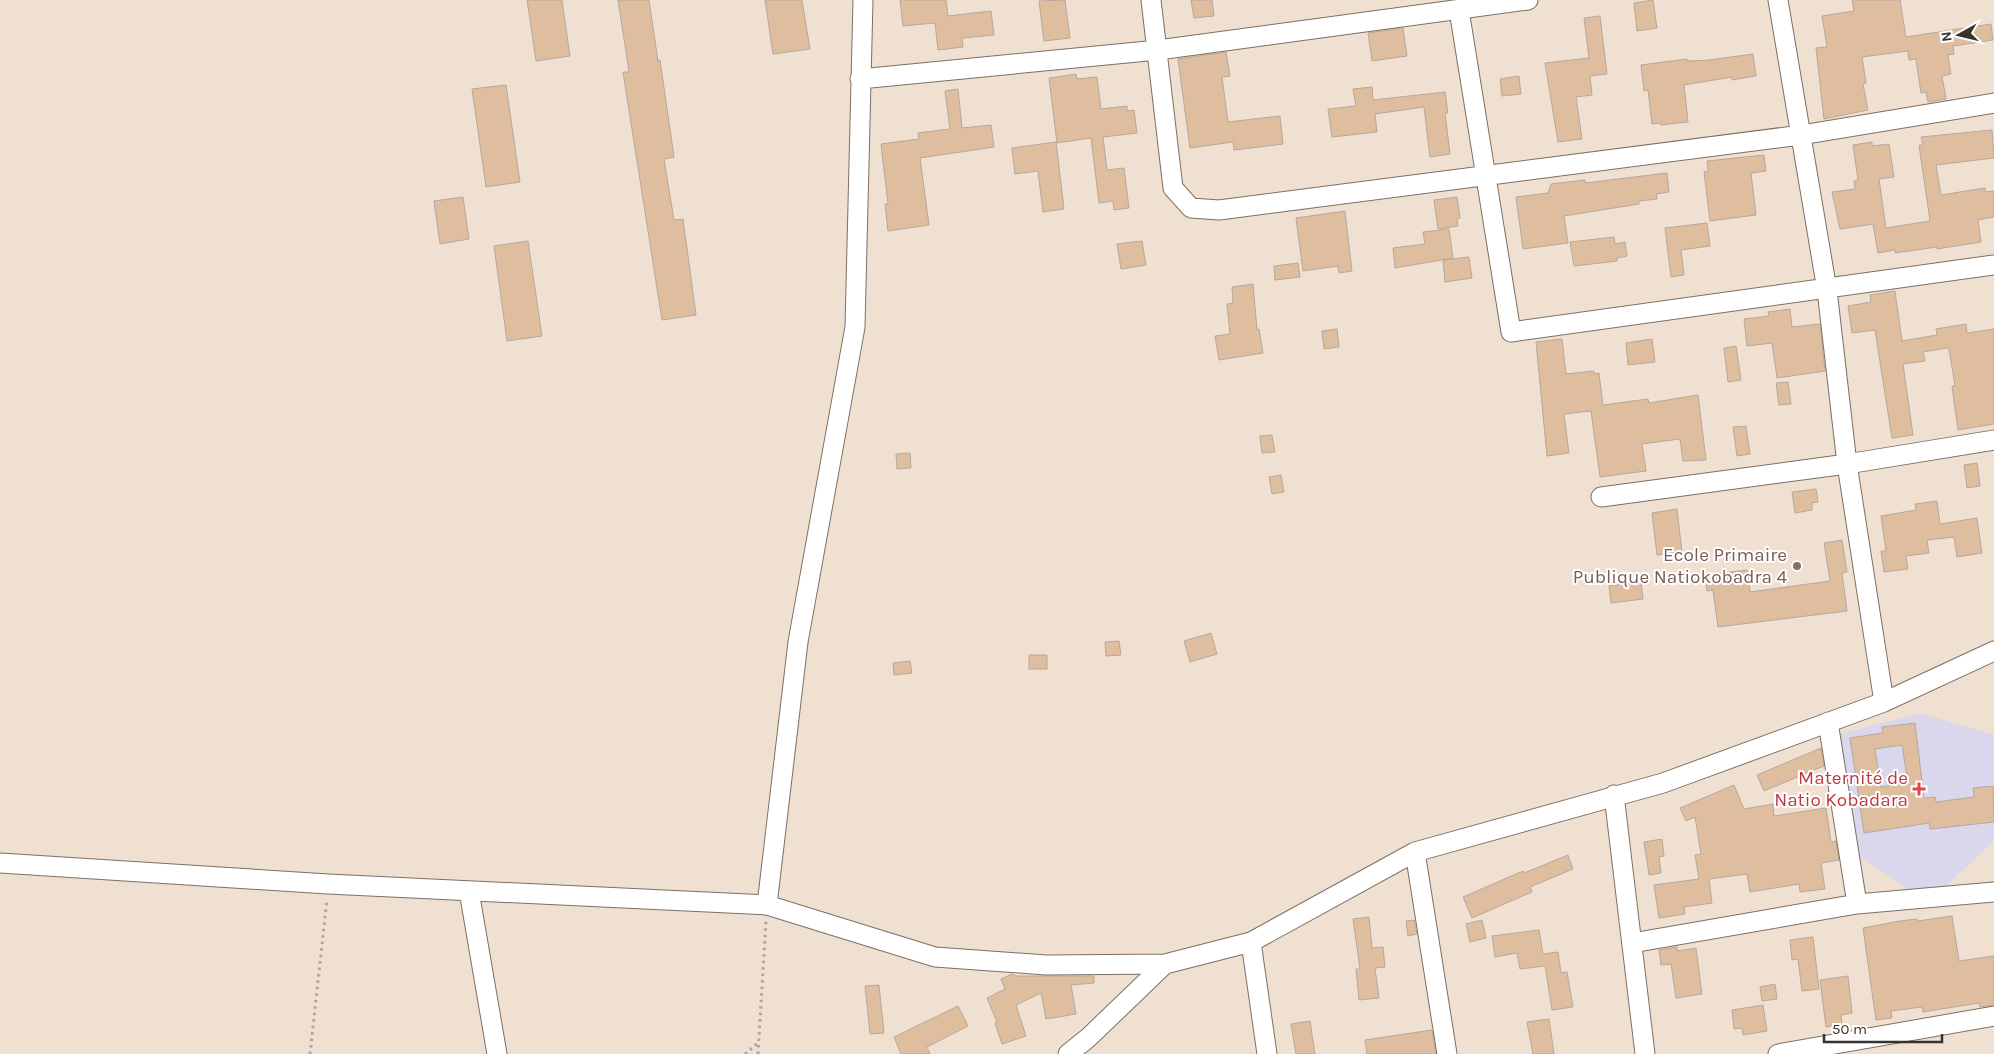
<svg xmlns="http://www.w3.org/2000/svg" width="1994" height="1054" font-family="Karla,sans-serif">
  <rect width="100%" height="100%" fill="#f0e0d2"/>
  <path fill="#dad6ec" d="M1920,713L1994,735V840L1943,889L1914,893L1855,853L1833,736Z"/>
  <path fill="#dfbd9f" stroke="#b7a89b" fill-rule="evenodd" d="M527,0H562L570,56L536,61Z
    M618,0H649L658,61L660,60L674,157L664,159L674,220L683,219L696,315L662,320L623,72H629Z
    M765,0H802L810,49L773,54Z
    M900,0H946L948,16L991,11L994,35L962,38L963,47L938,50L935,23L903,26Z
    M1065,0L1070,38L1044,41L1039,1Z
    M1191,0H1212L1214,16L1194,18Z
    M1653,0L1657,28L1637,31L1634,3Z
    M1852,0H1900L1906,37L1991,24L1993,40L1953,46L1954,54L1948,55L1951,74L1942,76L1946,99L1928,102L1926,92L1921,93L1916,59L1909,60L1908,51L1862,57L1866,83L1863,84L1868,110L1824,119L1816,48L1827,47L1822,16L1854,11Z
    M1600,16L1607,74L1590,76L1592,95L1576,97L1582,139L1558,142L1545,63L1589,58L1584,18Z
    M1403,28L1407,56L1372,61L1368,33Z
    M1226,52L1230,76L1222,77L1228,122L1280,116L1283,144L1234,150L1233,142L1190,148L1178,59Z
    M1753,54L1756,76L1732,80V77L1684,85L1688,122L1661,125L1660,123L1652,124L1648,90L1644,91L1641,65L1687,59V61L1709,60Z
    M1076,74L1077,79L1097,77L1101,109L1127,106V111L1134,110L1137,133L1103,137L1107,170L1124,168L1129,208L1114,210L1113,201L1099,203L1091,138L1057,143L1049,78Z
    M1519,76L1521,94L1502,96L1500,79Z
    M506,85L520,182L486,187L472,89Z
    M1372,87L1373,100L1445,92L1448,113H1445L1450,154L1430,157L1424,107L1375,114L1377,132L1332,137L1328,109L1356,106L1353,89Z
    M958,89L962,128L991,125L994,147L920,158L929,225L888,231L885,204H888L881,144L919,139L918,133L950,129L945,91Z
    M1992,130L1994,158L1936,165L1941,195L1985,188L1986,192L1994,191V217L1978,220L1981,242L1937,249V247L1895,253V250L1878,253L1873,224L1840,229L1832,192L1855,189L1854,181L1858,180L1853,145L1872,142V146L1889,144L1894,177L1879,179L1886,228L1930,221L1919,145H1923L1921,137Z
    M1056,142L1064,209L1043,212L1038,171L1015,174L1012,148Z
    M1764,155L1766,171L1751,173L1756,215L1710,221L1704,172L1708,171L1707,161Z
    M1667,173L1669,192L1656,194L1657,199L1639,201V204L1564,216L1568,243L1523,249L1516,197L1548,193L1551,184L1585,180V183Z
    M463,197L469,239L440,244L434,201Z
    M1457,197L1460,218L1457,219L1458,226L1438,229L1434,200Z
    M1345,211L1352,271L1339,273L1338,266L1303,271L1296,218Z
    M1707,223L1710,246L1681,250L1684,275L1671,277L1665,228Z
    M1449,229L1453,258L1395,268L1393,248L1425,244L1423,232Z
    M1614,237L1615,244L1625,242L1627,256L1617,258V261L1574,266L1570,242Z
    M528,241L542,336L507,341L494,246Z
    M1142,241L1146,265L1121,269L1117,244Z
    M1469,257L1472,278L1445,282L1443,260Z
    M1298,263L1300,277L1275,280L1274,266Z
    M1253,284L1257,330L1259,329L1263,353L1219,360L1215,336L1230,334L1227,304L1233,303L1232,287Z
    M1895,291L1902,341L1937,335L1936,329L1966,324L1967,333L1994,329V424L1958,430L1952,386H1955L1949,349L1947,348L1923,352L1925,361L1903,364L1913,435L1892,438L1875,330L1852,333L1848,306L1871,302L1870,295Z
    M1790,309L1792,327L1820,324L1825,371L1777,378L1772,343L1747,346L1744,319L1769,316L1768,312Z
    M1337,329L1339,347L1324,349L1322,331Z
    M1562,339L1566,374L1594,371V374L1599,373L1603,405L1648,399L1649,403L1698,395L1706,460L1683,461L1680,439L1642,444L1646,471L1600,477L1591,411L1564,414L1569,453L1547,456L1536,342Z
    M1652,339L1655,362L1628,365L1626,343Z
    M1736,346L1741,380L1728,382L1724,348Z
    M1788,382L1791,404L1779,405L1776,383Z
    M1746,426L1750,454L1737,456L1733,427Z
    M1272,435L1275,452L1262,453L1260,436Z
    M910,453L911,468L897,469L896,454Z
    M1977,463L1980,486L1967,488L1964,465Z
    M1281,475L1284,492L1272,494L1269,477Z
    M1816,489L1818,502L1812,503V510L1795,513L1792,492Z
    M1937,501L1940,524L1977,518L1982,553L1957,557L1954,537L1927,540L1929,553L1906,556L1908,569L1884,572L1881,551H1886L1881,516L1916,510L1915,504Z
    M1677,509L1682,552L1657,555L1652,513Z
    M1842,540L1847,572L1842,573L1847,611L1718,627L1713,590L1707,591L1705,575L1747,570L1750,592L1830,581L1824,543Z
    M1641,582L1643,599L1611,603L1609,586Z
    M1211,633L1217,654L1190,662L1184,641Z
    M1119,641L1121,655L1106,656L1105,642Z
    M1029,655H1047V669H1029Z
    M910,661L912,673L894,675L893,663Z
    M1915,723L1924,798L1935,797L1936,802L1974,797L1973,788L1993,786L1994,822L1930,829L1929,823L1864,833L1850,738L1883,733L1882,727ZM1902,745L1908,783L1881,787L1875,749Z
    M1821,748L1824,766L1764,791L1757,775Z
    M1734,785L1744,809L1773,804L1774,816L1826,808L1831,842L1836,841L1839,860L1821,863L1825,889L1800,892L1799,884L1750,892L1747,874L1709,879L1712,903L1684,907L1685,914L1659,918L1654,885L1699,879L1695,855L1701,854L1695,817L1686,821L1680,808Z
    M1662,839L1664,856L1659,857L1661,873L1649,875L1644,842Z
    M1568,855L1573,869L1530,887L1532,892L1472,918L1463,897L1523,871L1524,873Z
    M1952,916L1959,961L1994,956V1005L1980,1007L1979,1003L1923,1012L1922,1007L1891,1011L1892,1018L1876,1020L1863,928L1900,921L1917,919L1918,921Z
    M1369,917L1372,948L1383,947L1385,967L1375,968L1379,998L1359,1000L1356,969H1360L1353,919Z
    M1414,920L1417,934L1408,936L1406,921Z
    M1482,920L1486,938L1470,942L1466,924Z
    M1539,930L1543,954L1558,952L1561,973L1567,972L1573,1007L1552,1010L1545,966L1520,969L1517,953L1495,957L1492,936Z
    M1813,937L1819,989L1802,991L1798,959L1792,960L1790,940Z
    M1677,947V951L1696,948L1702,994L1676,998L1671,964L1661,965L1659,950Z
    M1012,974L1016,976H1094V983L1071,985L1076,1014L1046,1019L1041,993L1016,1005L1026,1036L1002,1044L995,1023L997,1022L987,998L1005,989L1001,979Z
    M1848,976L1852,1013L1841,1015L1842,1025L1826,1027L1820,980Z
    M1775,984L1777,999L1762,1001L1760,987Z
    M879,985L884,1033L870,1034L865,986Z
    M1763,1005L1767,1031L1743,1035L1742,1028L1734,1029L1732,1010Z
    M958,1006L968,1026L927,1047L930,1054H901L894,1037Z
    M1549,1019L1554,1054H1533L1527,1022Z
    M1310,1021L1315,1054H1296L1291,1024Z
    M1432,1030L1436,1054H1367L1365,1040Z"/>
  <g fill="none" stroke-linecap="round" stroke-linejoin="round">
    <g stroke="#7d6f63" stroke-width="21">
      <path id="minor" d="M1151,0L1173,188L1191,208L1219,210L1801,135L1994,103
        M1778,0L1827,290L1847,464L1884,702
        M1459,10L1511,332L1994,265
        M860,79L1158,50L1528,0
        M1601,497L1847,464L1994,440
        M1828,722L1857,904
        M1614,795L1645,1054
        M1415,852L1447,1054
        M0,863L328,884L767,905L935,957L1046,965L1165,964L1251,942L1415,852L1663,783L1884,702L1994,651
        M469,891L497,1054
        M767,905L798,642L855,327L863,0
        M1251,942L1267,1054
        M1632,943L1857,904L1994,892
        M1068,1054L1088,1038L1165,964
        M1778,1054L1994,1016"/>
    </g>
    <path stroke="#b0a499" stroke-width="3" stroke-dasharray="2.5 4" stroke-linecap="butt" d="M310,1054L327,899
      M745,1054L758,1043
      M758,1054L766,921"/>
    <use href="#minor" stroke="#fff" stroke-width="19"/>
  </g>
  <circle fill="#8d6e63" stroke="#fff" stroke-width="2" cx="1797" cy="566" r="5"/>
  <path fill="#e0444e" stroke="#fff" stroke-width="2" d="M1916.5 781.5h5v5h5v5h-5v5h-5v-5h-5v-5h5z"/>
  <g text-anchor="middle" dominant-baseline="central" stroke-width="4" stroke-linejoin="round" paint-order="stroke">
    <g font-size="19" fill="#785e54" stroke="#fff" text-anchor="end">
      <text x="1787" y="555">Ecole Primaire<tspan x="1787" dy="22">Publique Natiokobadra 4</tspan></text>
    </g>
    <g font-size="19" fill="#be3a42" stroke="#fff" text-anchor="end">
      <text x="1908" y="778">Maternité de<tspan x="1908" dy="22">Natio Kobadara</tspan></text>
    </g>
  </g>
  <g transform="translate(1959 35) rotate(262)" stroke="#ffffff" stroke-width="4" paint-order="stroke">
  <path d="M0-4L9 19L0 12L-9 19Z" fill="#38322d"/>
  <text y="-8" font-size="14" font-weight="bold" text-anchor="middle" fill="#38322d">N</text>
  </g>
  <path d="M1824 1034v8h118v-8" fill="none" stroke="#38322d" stroke-width="2.5"/>
  <text x="1832" y="1034" font-size="15" fill="#38322d" stroke="#ffffff" stroke-width="4" paint-order="stroke">50 m</text>
</svg>
